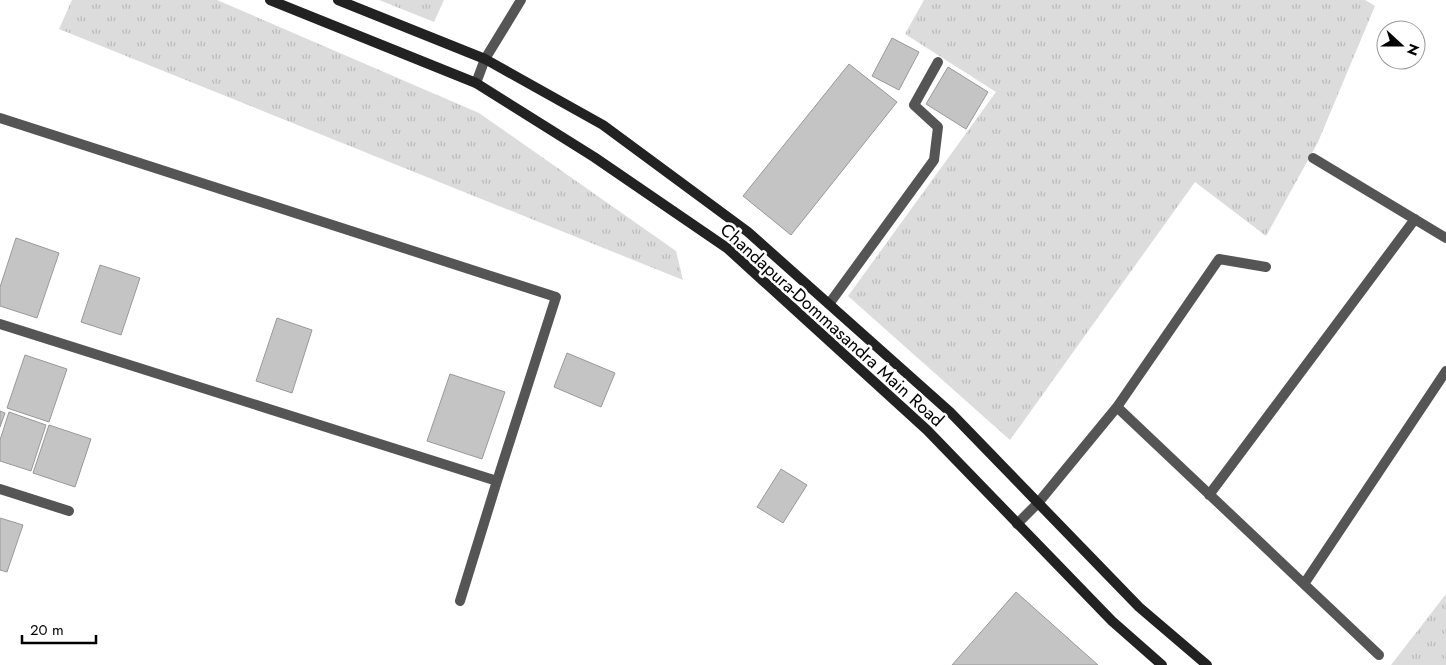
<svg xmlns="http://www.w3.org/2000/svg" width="1446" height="665" font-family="Jost,sans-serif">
  <defs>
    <pattern id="grass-tufts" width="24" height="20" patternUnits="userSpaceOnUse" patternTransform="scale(1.25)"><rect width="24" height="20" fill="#dcdcdc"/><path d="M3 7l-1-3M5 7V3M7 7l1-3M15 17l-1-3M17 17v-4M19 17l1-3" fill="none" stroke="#bbb"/></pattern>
  </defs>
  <rect width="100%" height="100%" fill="#fff"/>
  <path fill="url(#grass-tufts)" d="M72,0H217L479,113L676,251L683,280L59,29Z
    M379,0H444L434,22Z
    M924,0H1365L1375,6L1318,142L1266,236L1195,182L1010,440L848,296L996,92L905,34Z
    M1446,594V665H1391Z"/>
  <path fill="#c4c4c4" stroke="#999" d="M892,38L919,52L899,90L872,76Z
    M849,64L897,102L791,235L743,196Z
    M948,67L988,92L966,129L926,104Z
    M16,238L59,253L37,318L0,306V287Z
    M100,265L140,278L121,335L81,322Z
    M277,318L312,330L292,393L256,381Z
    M567,353L615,373L601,407L554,387Z
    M25,355L67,369L49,422L7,408Z
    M450,374L505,392L482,459L427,441Z
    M0,411L5,413L0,427Z
    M9,412L46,425L31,471L0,461V440Z
    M49,425L91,439L75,487L33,473Z
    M781,469L807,485L783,523L757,507Z
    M0,518L23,525L7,572L0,570Z
    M1016,592L1098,665H952Z"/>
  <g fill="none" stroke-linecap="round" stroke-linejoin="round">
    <path stroke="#555" stroke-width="10" d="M0,118L556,297L497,481L460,601
      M0,324L497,481
      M0,489L69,511"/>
    <path stroke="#555" stroke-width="10" d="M476,83L485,59L521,0
      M1313,158L1446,238
      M829,304L934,160L938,127L914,105L938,62
      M1117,407L1379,655
      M1209,495L1415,219
      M1017,524L1038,503L1117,407L1219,259L1266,267
      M1304,584L1446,371"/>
    <path stroke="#222" stroke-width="10" d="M270,0L476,83L594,157L727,248L927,430L1112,621L1162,665
      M338,0L485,59L603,125L748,232L950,412L1139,607L1207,665"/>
  </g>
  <g text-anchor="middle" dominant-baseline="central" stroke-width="5" stroke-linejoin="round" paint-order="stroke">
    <g font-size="18" fill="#000" stroke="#fff">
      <text transform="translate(832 325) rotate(42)">Chandapura-Dommasandra Main Road</text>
    </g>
  </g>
  <g transform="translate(1401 45) rotate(111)"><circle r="24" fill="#ffffff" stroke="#999999"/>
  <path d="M0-4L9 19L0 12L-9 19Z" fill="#000000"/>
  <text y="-8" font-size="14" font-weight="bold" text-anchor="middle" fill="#000000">N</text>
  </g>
  <path d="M22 635v8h74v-8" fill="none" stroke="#000000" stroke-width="2.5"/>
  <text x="30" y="635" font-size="15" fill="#000000" stroke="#ffffff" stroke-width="4" paint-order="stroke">20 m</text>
</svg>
